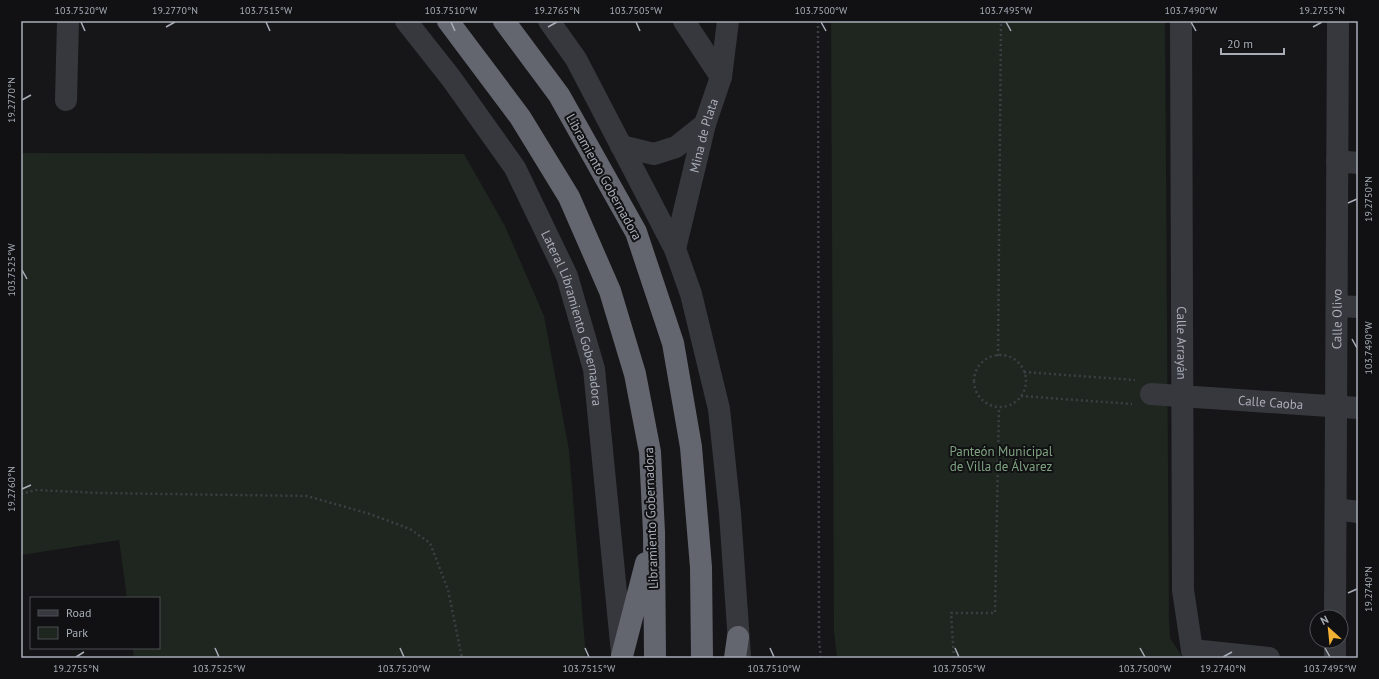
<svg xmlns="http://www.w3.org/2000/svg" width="1379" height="679" font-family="'PT Sans',sans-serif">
  <rect width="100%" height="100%" fill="#161618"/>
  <path fill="#1e261f" d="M831,21H1165L1169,620L1170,638L1183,658H837L834,632Z
    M21,153L464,154L505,226L544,316L569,450L586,658H134L133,648H159V598H127L119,540L21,555Z"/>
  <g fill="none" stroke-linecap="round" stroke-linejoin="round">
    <path stroke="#3d3f44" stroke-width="2.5" stroke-dasharray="2 3" stroke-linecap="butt" d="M818,21L819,640L821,658
      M974 381a26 26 0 1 1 52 0a26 26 0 1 1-52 0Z
      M998,356L1001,21
      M1024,372L1135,380
      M1021,396L1132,404
      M21,494L36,490L100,493L307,496L370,514L410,529L430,543L448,590L462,658
      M954,658L951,613H995L999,407"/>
    <g stroke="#37383d" stroke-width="22">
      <path id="s1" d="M406,21L451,78L515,168L567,276L594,369L622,653"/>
      <path d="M549,21L576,59L675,249L691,294L719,409L730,513L740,657"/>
      <path d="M684,21L721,77"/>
      <path id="s2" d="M1181,21L1183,590L1192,650L1205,658"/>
      <path d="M66,100L68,21"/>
      <path d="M621,146L654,154L676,147L705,124"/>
      <path d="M1337,161L1358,163"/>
      <path id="s3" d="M675,249L705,124L721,77L728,21"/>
      <path d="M1337,306L1358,307"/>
      <path id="s4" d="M1151,394L1358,408"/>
      <path d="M1336,509L1358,512"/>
      <path id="s5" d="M1335,617L1338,21"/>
      <path d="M1192,650L1269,658"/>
      <path d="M1335,658V641"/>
    </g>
    <path stroke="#63666e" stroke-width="22" d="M448,21L520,117L569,197L610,291L635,374L650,452L654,532L655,658
      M504,21L559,95L636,232L673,343L691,447L701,567L702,658
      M622,656L646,563
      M735,658L738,637"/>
  </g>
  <path fill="none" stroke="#a8adb8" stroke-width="1.5" d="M81,22L85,31M266,22L270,31M451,22L455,31M636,22L640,31M821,22L826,31M1006,22L1011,31M1191,22L1196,31M166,27L175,22M548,27L557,22M1313,27L1322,22M22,100L31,95M1348,203L1357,199M22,270L27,279M1352,339L1357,348M22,489L31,485M1348,593L1357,589M215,648L219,657M400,648L404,657M585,648L589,657M770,648L774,657M955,648L959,657M1140,648L1145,657M1325,648L1330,657M76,657L84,652M1223,657L1232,652"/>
  <g text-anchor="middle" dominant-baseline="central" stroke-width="4" stroke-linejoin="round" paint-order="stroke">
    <g font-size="13" fill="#a8adb8" stroke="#111113">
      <text stroke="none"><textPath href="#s3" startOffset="117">Mina de Plata</textPath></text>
      <text transform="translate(604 177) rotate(61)">Libramiento Gobernadora</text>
      <text stroke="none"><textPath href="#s1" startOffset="345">Lateral Libramiento Gobernadora</textPath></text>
      <text stroke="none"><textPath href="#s5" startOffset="298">Calle Olivo</textPath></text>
      <text stroke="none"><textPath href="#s2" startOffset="322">Calle Arrayán</textPath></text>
      <text stroke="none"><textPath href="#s4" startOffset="120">Calle Caoba</textPath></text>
      <text transform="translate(651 518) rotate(-92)">Libramiento Gobernadora</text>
    </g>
    <g font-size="13" fill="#7fa381" stroke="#111113">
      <text x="1001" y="451">Panteón Municipal<tspan x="1001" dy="15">de Villa de Álvarez</tspan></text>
    </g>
  </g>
  <rect width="1379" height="679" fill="none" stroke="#111113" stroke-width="44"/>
  <rect x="30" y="597" width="130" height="52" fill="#111113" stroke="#4d4f55"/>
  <rect x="38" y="610" width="20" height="6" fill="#37383d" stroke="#4d4f55"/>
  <text x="66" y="617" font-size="12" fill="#a8adb8">Road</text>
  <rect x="38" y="627" width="20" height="12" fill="#1e261f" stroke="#4d4f55"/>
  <text x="66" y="637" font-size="12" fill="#a8adb8">Park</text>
  <g transform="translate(1329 629) rotate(333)"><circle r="19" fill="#111113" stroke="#4d4f55"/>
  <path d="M0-3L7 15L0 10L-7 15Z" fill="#f2b134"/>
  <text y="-6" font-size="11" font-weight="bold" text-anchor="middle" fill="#a8adb8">N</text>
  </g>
  <path d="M1221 48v6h63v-6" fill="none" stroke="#a8adb8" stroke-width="2"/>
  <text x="1227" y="48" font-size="12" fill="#a8adb8" stroke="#111113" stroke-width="3" paint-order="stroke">20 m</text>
  <rect x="22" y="22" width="1335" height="635" fill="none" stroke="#a8adb8" stroke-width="1.5"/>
  <g font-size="10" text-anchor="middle" fill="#a8adb8">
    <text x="81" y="14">103.7520°W</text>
    <text x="175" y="14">19.2770°N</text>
    <text x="266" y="14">103.7515°W</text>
    <text x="451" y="14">103.7510°W</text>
    <text x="557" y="14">19.2765°N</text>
    <text x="636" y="14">103.7505°W</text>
    <text x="821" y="14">103.7500°W</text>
    <text x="1006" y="14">103.7495°W</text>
    <text x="1191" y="14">103.7490°W</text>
    <text x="1322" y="14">19.2755°N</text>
    <text transform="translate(11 100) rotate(-90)" y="4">19.2770°N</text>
    <text transform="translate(1368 199) rotate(-90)" y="4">19.2750°N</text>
    <text transform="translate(11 270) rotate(-90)" y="4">103.7525°W</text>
    <text transform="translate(1368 348) rotate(-90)" y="4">103.7490°W</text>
    <text transform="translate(11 489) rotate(-90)" y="4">19.2760°N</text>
    <text transform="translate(1368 589) rotate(-90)" y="4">19.2740°N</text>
    <text x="76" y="672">19.2755°N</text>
    <text x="219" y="672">103.7525°W</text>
    <text x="404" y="672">103.7520°W</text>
    <text x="589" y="672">103.7515°W</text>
    <text x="774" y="672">103.7510°W</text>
    <text x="959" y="672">103.7505°W</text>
    <text x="1145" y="672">103.7500°W</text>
    <text x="1223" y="672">19.2740°N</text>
    <text x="1330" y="672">103.7495°W</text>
  </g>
</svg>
